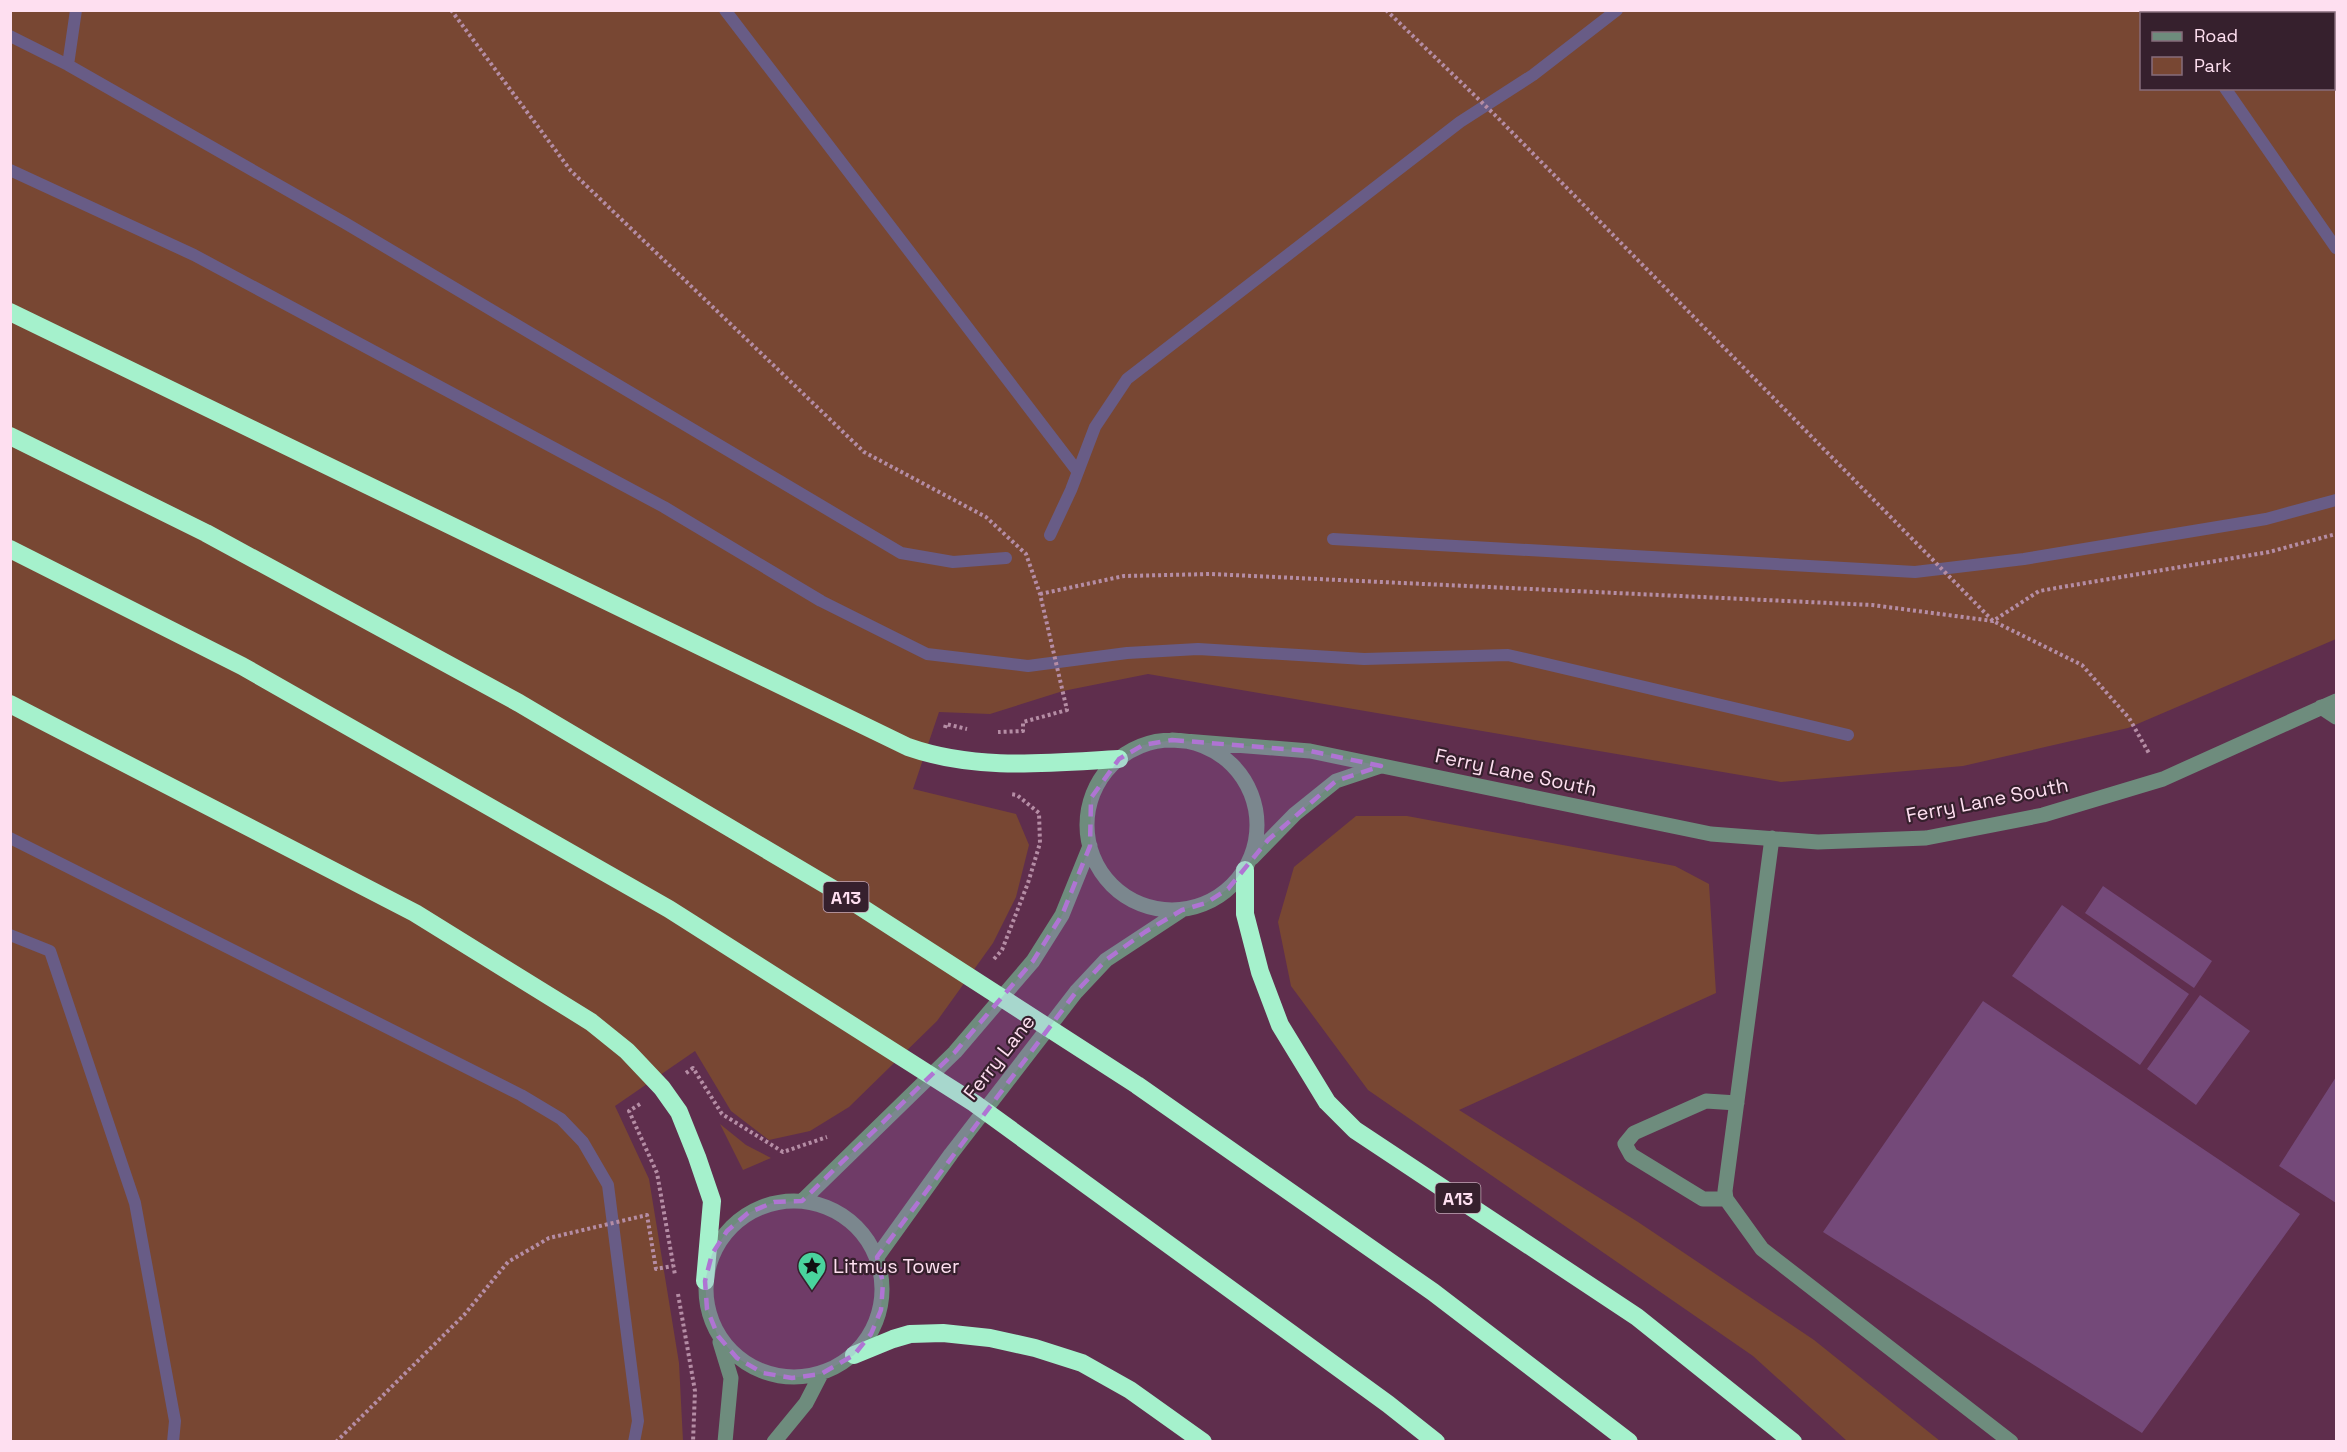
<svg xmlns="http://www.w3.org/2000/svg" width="2347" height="1452" font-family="'Space Grotesk',sans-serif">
  <rect width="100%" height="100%" fill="#5f2e4d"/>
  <path fill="#784733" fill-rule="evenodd" d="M10,11H2336V639L2128,728L1963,766L1781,782L1148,674L1063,691L990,714L939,712L913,789L1016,814L1029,845L1016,897L993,943L937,1021L849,1107L810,1131L769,1140L731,1111L695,1051L615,1106L649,1179L679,1363L683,1441H11ZM2142,14H2334V88H2142Z
    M1356,816H1407L1675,866L1709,884L1716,993L1459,1110L1638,1222L1814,1340L1940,1441H1847L1753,1356L1368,1090L1291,986L1278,922L1294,867Z
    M720,1124L746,1145L771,1158L743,1170Z"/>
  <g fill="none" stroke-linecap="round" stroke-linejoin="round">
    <path stroke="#685c86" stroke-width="12" d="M725,10L1078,472
      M2170,10L2172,14
      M10,36L68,65L345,223L901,553L953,562L1006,558
      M68,65L76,10
      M2225,88L2336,248
      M10,170L194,255L664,507L821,601L927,654L1028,666L1127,653L1198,649L1364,659L1508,655L1848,735
      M1050,535L1071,490L1095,427L1127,379L1460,122L1533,75L1617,10
      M1333,539L1915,572L2024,559L2266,519L2336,500
      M10,838L521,1095L561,1119L583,1142L608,1185L638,1421L634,1442
      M10,935L50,951L135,1203L175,1421L173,1442"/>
  </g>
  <path fill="#744979" d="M2103,886L2212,961L2194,988L2085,913Z
    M2062,905L2189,994L2140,1065L2012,976Z
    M2200,995L2250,1031L2196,1105L2147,1069Z
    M1983,1001L2300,1214L2142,1433L1823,1232Z
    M2336,1077V1203L2279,1166Z"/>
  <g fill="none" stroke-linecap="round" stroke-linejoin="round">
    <path stroke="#b58da5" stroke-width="4" stroke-dasharray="3 3" stroke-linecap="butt" d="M451,10L571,171L864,452L986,517L1026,554L1040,594L1067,710L1023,722V731L998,732
      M1386,10L1498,118L1993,621L2082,665L2129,718L2150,755
      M1040,594L1124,576L1211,574L1872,605L1993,621L2039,591L2269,552L2336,534
      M945,728L946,724L967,729
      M994,959L1002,950L1028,883L1040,843L1039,813L1017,795L1010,794
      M686,1073L693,1068L722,1114L783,1152L827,1137
      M640,1104L629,1111L657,1173L675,1275
      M678,1294L695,1391L693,1442
      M336,1442L464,1315L508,1262L549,1238L647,1215L656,1269L673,1266"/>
    <path stroke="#6e8c7d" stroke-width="15" d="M2321,707L2336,717
      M1172,740L1310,751L1711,834L1818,842L1926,838L2043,815L2163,779L2336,701
      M1087 825a85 85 0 1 1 170 0a85 85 0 1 1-170 0Z
      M1772,838L1725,1191L1726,1199L1762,1249L2011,1442
      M1252,858L1295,814L1336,781L1381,766
      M1726,1199H1703L1631,1155L1625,1144L1634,1133L1706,1101L1737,1103
      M706 1289a88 88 0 1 1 176 0a88 88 0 1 1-176 0Z
      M802,1201L955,1052L1033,961L1062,915L1090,846
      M877,1257L951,1154L1076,992L1106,960L1182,910
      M720,1342L731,1378L725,1442
      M774,1442L806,1403L821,1374"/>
    <path stroke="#a5f1cc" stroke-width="18" d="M10,312L908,747C976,771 1047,763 1119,759
      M10,704L415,913L591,1022L627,1051L662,1088L679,1112L697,1157L712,1201L705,1281
      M1245,870V914L1260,972L1280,1025L1327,1102L1355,1130L1637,1317L1793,1442
      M854,1355L893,1339L910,1334L943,1333L990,1338L1035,1348L1082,1363L1130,1390L1203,1442"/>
    <path stroke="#a5f1cc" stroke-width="18" d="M10,436L206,533L519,703L833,889L1137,1085L1433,1292L1629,1442
      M10,549L242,666L669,909L974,1103L1388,1404L1436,1442"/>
  </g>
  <path fill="#af74d3" fill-opacity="0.2" stroke="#af74d3" stroke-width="4.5" stroke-dasharray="12 8" stroke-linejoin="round" d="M1172,740L1310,751L1381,766L1336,781L1268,840L1228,889L1206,903L1182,910L1145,932L1106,960L1076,992L877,1257L883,1283L881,1310L871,1334L854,1355L821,1374L792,1378L763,1373L737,1358L718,1336L707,1309L705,1281L712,1254L727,1231L748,1213L774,1202L802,1201L955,1052L1033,961L1062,915L1090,846L1091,798L1119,759L1143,745Z"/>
  <defs>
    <g id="sight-pin" transform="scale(1.5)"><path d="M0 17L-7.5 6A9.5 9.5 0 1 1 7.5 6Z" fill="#49d49d" stroke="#36202d"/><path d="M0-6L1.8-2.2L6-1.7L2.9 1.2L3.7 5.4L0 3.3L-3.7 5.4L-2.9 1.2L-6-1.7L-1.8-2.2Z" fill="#111"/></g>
  </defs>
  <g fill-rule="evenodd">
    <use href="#sight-pin" x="812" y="1266"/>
  </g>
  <g text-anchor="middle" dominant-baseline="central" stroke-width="4.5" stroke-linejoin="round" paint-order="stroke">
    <g fill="#36202d" stroke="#c2a6b6" stroke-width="1.5">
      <rect x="823.5" y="882" width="45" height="30" rx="4.5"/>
      <rect x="1435.5" y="1183" width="45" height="30" rx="4.5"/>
    </g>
    <g font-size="18" font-weight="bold" fill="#fedff0">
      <text x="846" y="897">A13</text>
      <text x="1458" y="1198">A13</text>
    </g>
    <g font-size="20" fill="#fedff0" stroke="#36202d">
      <text transform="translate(1516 772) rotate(12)">Ferry Lane South</text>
      <text transform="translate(1987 800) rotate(-11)">Ferry Lane South</text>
      <text transform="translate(999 1057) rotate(-52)">Ferry Lane</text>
    </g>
    <g font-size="20" fill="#fedff0" stroke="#36202d" text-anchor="start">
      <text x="833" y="1266">Litmus Tower</text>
    </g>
  </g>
  <rect width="2347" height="1452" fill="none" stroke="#fedff0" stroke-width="24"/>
  <rect x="2140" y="12" width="195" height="78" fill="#36202d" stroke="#866c7b" stroke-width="1.5"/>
  <rect x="2152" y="32" width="30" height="9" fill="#6e8c7d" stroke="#866c7b" stroke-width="1.5"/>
  <text x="2194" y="42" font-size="18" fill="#fedff0">Road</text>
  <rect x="2152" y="57" width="30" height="18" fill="#784733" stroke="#866c7b" stroke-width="1.5"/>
  <text x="2194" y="72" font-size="18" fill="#fedff0">Park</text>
</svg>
